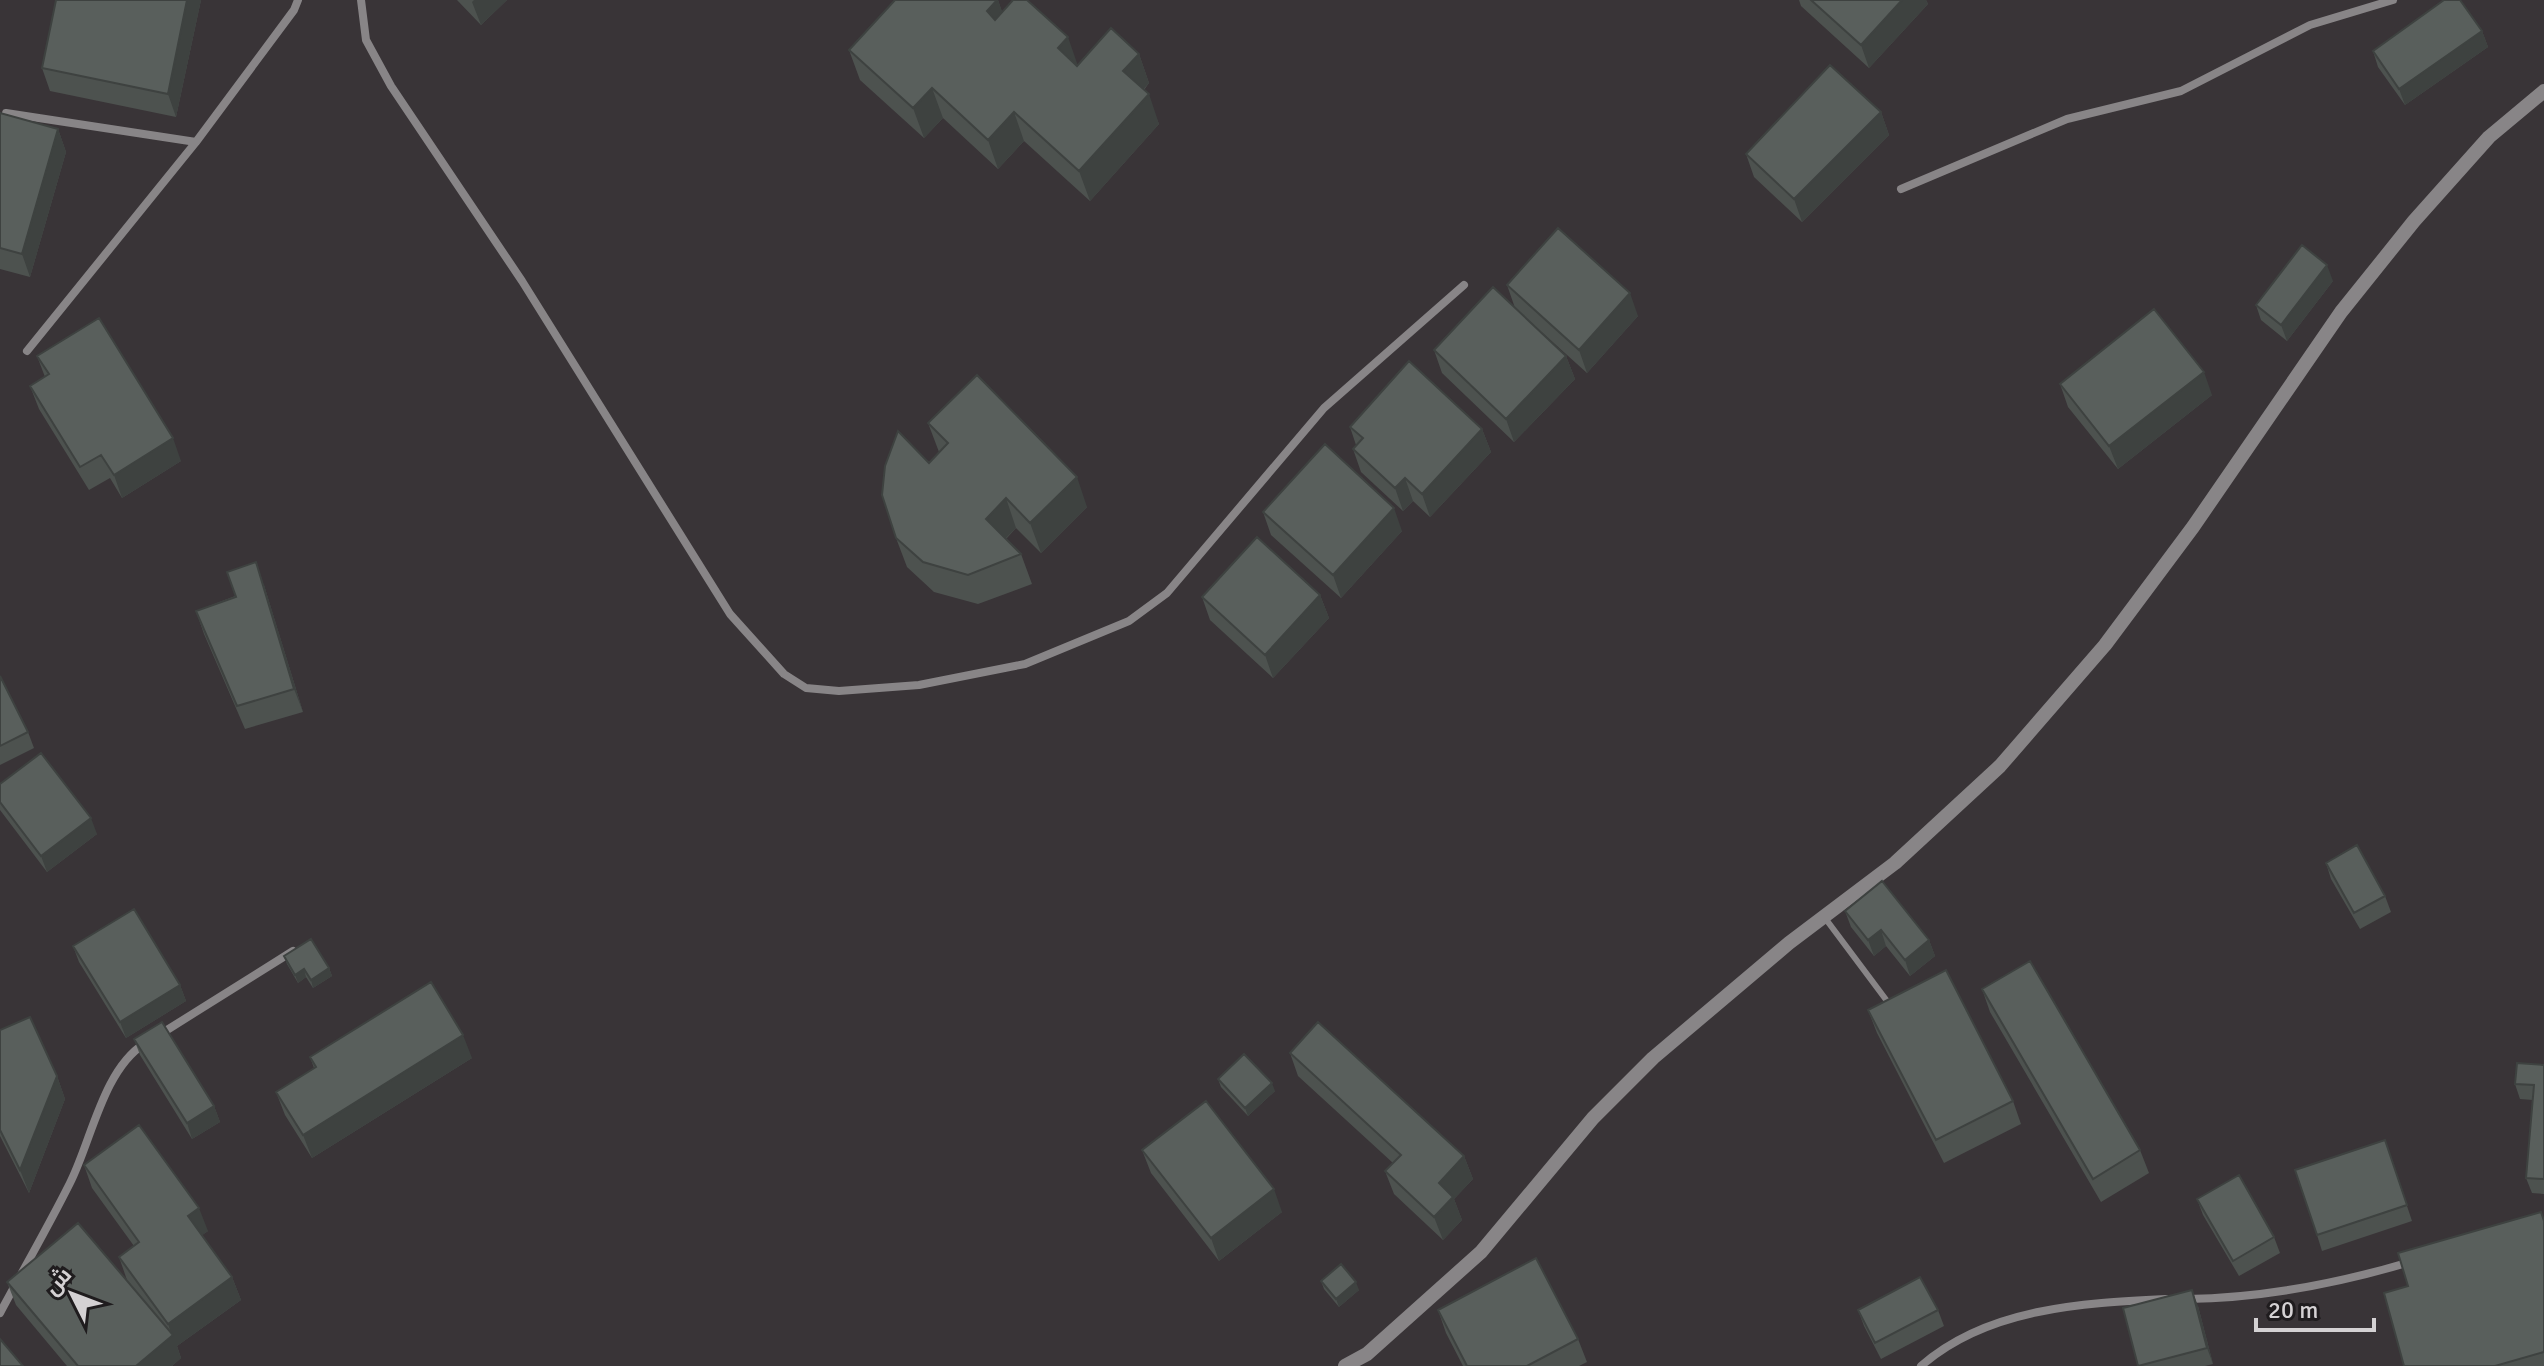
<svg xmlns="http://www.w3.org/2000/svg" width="2544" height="1366" font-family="Signika,Cairo,sans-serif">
  <rect width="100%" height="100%" fill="#393437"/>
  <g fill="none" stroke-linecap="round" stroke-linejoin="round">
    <path stroke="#888587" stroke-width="6" d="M1825,918L1890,1005"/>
    <path stroke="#888587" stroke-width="8" d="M361,0L366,40L391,86L522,281L730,614L784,674L806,688L839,691L919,685L1025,664L1129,621L1167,593L1324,408L1464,285
      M6,113L196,142
      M1901,189L2067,119L2181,91L2310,25L2393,0
      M27,351L196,142L294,10L298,0
      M159,1035L293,951
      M2187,1299C2264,1298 2336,1284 2410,1262
      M0,1313C23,1270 48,1227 70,1183C91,1142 103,1070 144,1044
      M1921,1366C1987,1308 2082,1303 2166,1299"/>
    <path stroke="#888587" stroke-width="14" d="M1345,1366L1367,1354L1481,1252L1593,1118L1653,1058L1789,943L1895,863L2000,766L2105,645L2193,527L2341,312L2414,221L2489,137L2544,91"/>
  </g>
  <path fill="#4d524f" d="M201,0L176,117L50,91L42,68Z
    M457,0H507L481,25Z
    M998,0L1002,12L1078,65L1139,54L1149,83L1144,90L1159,124L1090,201L1024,141L998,169L943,118L924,138L860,80L849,50Z
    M1799,0H1926L1928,4L1869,68L1801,6Z
    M2482,31L2488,47L2405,105L2378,67L2373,51Z
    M1881,112L1889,135L1802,222L1754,177L1746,154Z
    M0,113L58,129L66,152L30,277L0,269Z
    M2333,281L2287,341L2261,320L2256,305Z
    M1507,285L1638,316L1587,373L1515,308Z
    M1434,350L1566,356L1575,379L1514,442L1442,373Z
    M37,356L181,461L122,498L110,478L89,490L39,409L30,386L45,377Z
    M2060,384L2212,395L2118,469L2068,407Z
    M928,423L1087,507L1041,553L1016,528L1006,539L1021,554L1032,584L978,604L934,592L907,567L896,538L929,463L939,452Z
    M1350,427L1482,429L1491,452L1430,517L1413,501L1403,511L1361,472L1353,449L1356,445Z
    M1263,512L1402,531L1341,598L1271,535Z
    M264,585L303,712L245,729L204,634L196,611Z
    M1320,595L1329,618L1273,678L1210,620L1202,597Z
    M0,676L28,732L34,748L0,765Z
    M0,784L97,834L47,872L0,810Z
    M2326,863L2385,896L2391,912L2360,929L2331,879Z
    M1845,911L1929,940L1935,956L1910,976L1886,946L1874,956L1851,927Z
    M73,946L180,985L186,1001L126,1038L79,962Z
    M284,956L329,968L332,976L313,988L306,977L298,983L287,964Z
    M1982,989L2140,1150L2149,1173L2101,1202L1990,1012Z
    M1868,1010L2013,1101L2021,1124L1944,1163L1877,1033Z
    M0,1030L57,1076L65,1099L29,1193L0,1136Z
    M134,1039L214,1106L220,1122L192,1139L140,1055Z
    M1290,1053L1464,1156L1473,1179L1454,1199L1462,1220L1443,1240L1394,1194L1385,1171L1393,1163L1298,1076Z
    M310,1057L472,1058L312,1158L285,1115L276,1092L314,1068Z
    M2544,1065V1194L2532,1193L2526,1178L2533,1100L2520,1099L2515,1084Z
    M1218,1079L1275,1091L1248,1116L1221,1087Z
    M2385,1140L2412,1221L2322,1251L2317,1235Z
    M1142,1150L1282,1212L1219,1261L1151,1173Z
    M84,1165L208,1231L202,1235L232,1277L241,1300L177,1346L181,1358L172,1366H67L16,1305L7,1282L127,1280L119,1257L134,1246L92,1188Z
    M2197,1199L2274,1237L2280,1253L2239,1276L2203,1215Z
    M2544,1219V1366H2404L2408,1286Z
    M1321,1281L1359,1290L1339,1307L1324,1289Z
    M2198,1306L2213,1364L2205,1366H2138Z
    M1438,1310L1578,1339L1587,1362L1579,1366H1463L1446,1333Z
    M1858,1310H1938L1944,1326L1881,1359L1864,1326Z"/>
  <path fill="#3e4240" d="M187,0H201L176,117L168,94Z
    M474,0H507L481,25L472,2Z
    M998,0L1008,29L998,41L987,11Z
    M1902,0H1926L1928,4L1869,68L1861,45Z
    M2482,31L2488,47L2405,105L2399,89Z
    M1068,37L1078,66L1058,48Z
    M1139,54L1149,83L1134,100L1123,71Z
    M932,88L943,118L924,138L913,108Z
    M1149,94L1159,124L1090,201L1079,171Z
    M1014,112L1024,141L998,169L988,140Z
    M1881,112L1889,135L1802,222L1794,199Z
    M58,129L66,152L30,277L22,254Z
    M2327,265L2333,281L2287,341L2281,325Z
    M1630,293L1638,316L1587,373L1579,350Z
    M1566,356L1575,379L1514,442L1506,419Z
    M2204,372L2212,395L2118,469L2109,446Z
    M1482,429L1491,452L1430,517L1422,494Z
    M173,438L181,461L122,498L114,475Z
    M1077,477L1087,507L1041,553L1030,523Z
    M1405,478L1413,501L1403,511L1395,488Z
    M1006,498L1016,528L996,548L986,519Z
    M1394,508L1402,531L1341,598L1333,575Z
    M256,562L264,585L303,712L294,689Z
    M1320,595L1329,618L1273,678L1265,655Z
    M91,818L97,834L47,872L41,856Z
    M1881,930L1886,946L1874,956L1868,940Z
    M1929,940L1935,956L1910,976L1905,960Z
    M329,968L332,976L313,988L311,980Z
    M304,969L306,977L298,983L295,975Z
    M180,985L186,1001L126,1038L120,1022Z
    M463,1035L472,1058L312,1158L303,1135Z
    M57,1076L65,1099L29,1193L20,1170Z
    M1272,1083L1275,1091L1248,1116L1245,1108Z
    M214,1106L220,1122L192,1139L187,1123Z
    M1464,1156L1473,1179L1454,1199L1462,1220L1443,1240L1434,1217L1439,1183Z
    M1274,1189L1282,1212L1219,1261L1211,1238Z
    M199,1208L208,1231L197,1239L188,1216Z
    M232,1277L241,1300L177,1346L181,1358L172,1366H136L172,1336L168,1324Z
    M1356,1282L1359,1290L1339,1307L1336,1299Z
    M2192,1290L2198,1306L2213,1364L2207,1348Z"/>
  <path fill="#595f5c" stroke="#3e4240" stroke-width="2" d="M56,0H187L168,94L42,68Z
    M895,0H997L987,11L995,20L1013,0H1027L1068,37L1058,48L1077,66L1111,28L1139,54L1123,71L1149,94L1079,171L1014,112L988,140L932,88L913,108L849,50Z
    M1811,0H1902L1861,45Z
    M2444,0H2460L2482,31L2399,89L2373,51Z
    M1830,65L1881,112L1794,199L1746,154Z
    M0,113L58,129L22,254L0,248Z
    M1558,228L1630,293L1579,350L1507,285Z
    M2302,245L2327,265L2281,325L2256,305Z
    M1493,287L1566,356L1506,419L1434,350Z
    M2154,309L2204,372L2109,446L2060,384Z
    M99,318L173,438L114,475L101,455L80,467L30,386L49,374L37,356Z
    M1409,361L1482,429L1422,494L1405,478L1395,488L1353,449L1363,438L1350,427Z
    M977,375L1077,477L1030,523L1006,498L986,519L1021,554L968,575L923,562L896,538L882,495L885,466L898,431L929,463L948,443L928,423Z
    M1325,444L1394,508L1333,575L1263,512Z
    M1257,537L1320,595L1265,655L1202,597Z
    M256,562L294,689L237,706L196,611L236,597L227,572Z
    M0,676L28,732L0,746Z
    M41,753L91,818L41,856L0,802V784Z
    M2357,845L2385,896L2354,913L2326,863Z
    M1882,881L1929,940L1905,960L1881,930L1868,940L1845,911Z
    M134,909L180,985L120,1022L73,946Z
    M311,939L329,968L311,980L304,969L295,975L284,956Z
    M2030,961L2140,1150L2093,1179L1982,989Z
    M1946,970L2013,1101L1936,1140L1868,1010Z
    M431,982L463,1035L303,1135L276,1092L316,1067L310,1057Z
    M30,1017L57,1076L20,1170L0,1130V1030Z
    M162,1022L214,1106L187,1123L134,1039Z
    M1318,1022L1464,1156L1439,1183L1453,1197L1434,1217L1385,1171L1401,1155L1290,1053Z
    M1244,1054L1272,1083L1245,1108L1218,1079Z
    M2517,1063L2544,1065V1179L2526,1178L2534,1085L2515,1084Z
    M1206,1101L1274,1189L1211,1238L1142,1150Z
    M139,1125L199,1208L188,1216L232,1277L168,1324L119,1257L139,1242L84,1165Z
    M2385,1140L2407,1205L2317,1235L2295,1170Z
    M2239,1175L2274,1237L2233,1261L2197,1199Z
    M2541,1212L2544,1221V1352L2495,1366H2404L2384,1293L2408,1286L2398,1253Z
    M78,1223L173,1335L136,1366H78L7,1282Z
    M1536,1258L1578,1339L1527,1366H1467L1438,1310Z
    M1341,1264L1356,1282L1336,1299L1321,1281Z
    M1920,1277L1938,1310L1875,1343L1858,1310Z
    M2192,1290L2207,1348L2138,1366L2123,1308Z
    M0,1339L23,1366H0Z"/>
  <g transform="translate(72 1294) rotate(312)" stroke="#1f1c1e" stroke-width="6" paint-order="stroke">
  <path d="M0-6L14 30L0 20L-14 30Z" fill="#d4d1d3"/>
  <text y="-12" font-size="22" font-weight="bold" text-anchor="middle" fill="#d4d1d3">ش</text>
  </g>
  <path d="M2256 1318v12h118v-12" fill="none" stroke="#d4d1d3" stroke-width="4"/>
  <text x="2268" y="1318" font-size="24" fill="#d4d1d3" stroke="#1f1c1e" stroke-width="6" paint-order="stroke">20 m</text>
</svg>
